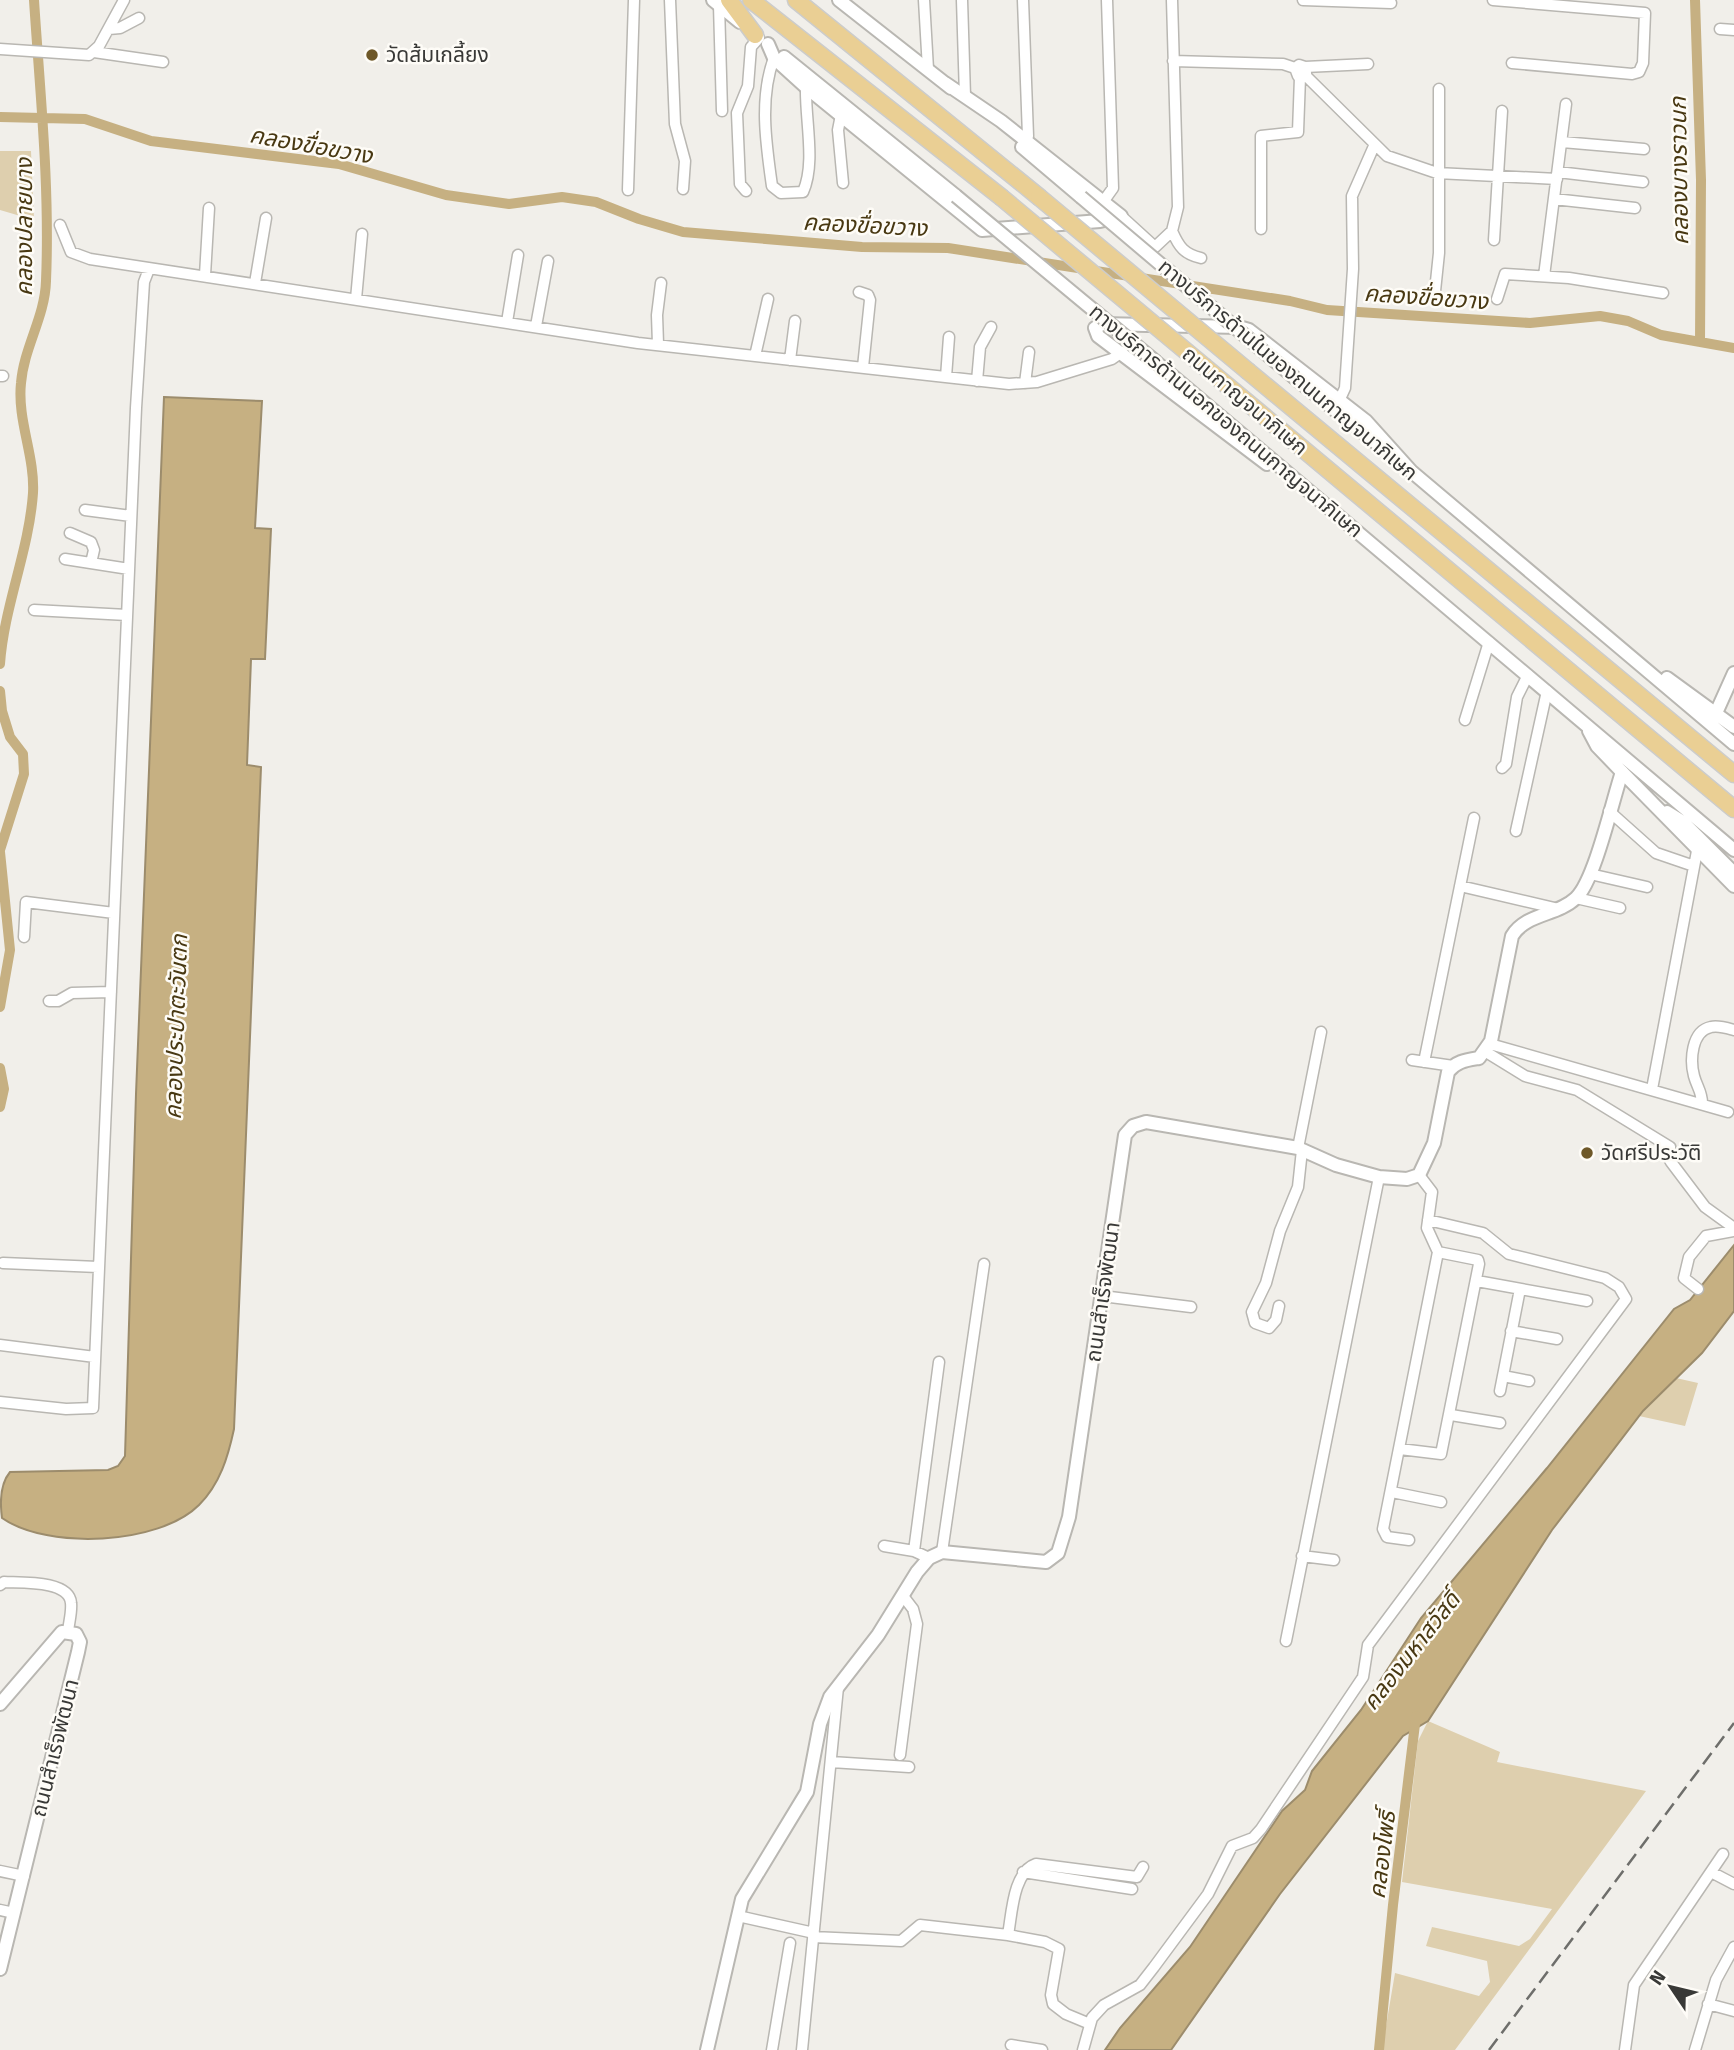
<svg xmlns="http://www.w3.org/2000/svg" width="1734" height="2050" font-family="'Fira Sans','Noto Sans Thai',sans-serif">
  <rect width="100%" height="100%" fill="#f1efea"/>
  <path fill="#decfae" d="M0,151H31L34,220L0,210Z
    M1676,1378L1698,1383L1685,1426L1639,1416Z
    M1428,1721L1500,1752L1497,1762L1646,1791L1455,2050H1382L1395,1973L1479,1996L1490,1982L1487,1961L1426,1946L1432,1927L1519,1946L1530,1939L1552,1909L1402,1882L1418,1741Z"/>
  <path fill="#c6b082" stroke="#9c8c6c" stroke-width="2" d="M164,397L262,401L255,528L271,529L265,659H251L247,765L261,767L234,1429C228,1457 220,1484 199,1505C159,1545 48,1550 2,1518C0,1503 0,1484 10,1472L108,1470L118,1466L125,1456L136,1094Z
    M1734,1245V1311L1702,1353L1643,1411L1552,1530L1428,1721L1403,1736L1280,1894L1171,2050H1105L1120,2028L1190,1947L1282,1811L1305,1790L1312,1771L1361,1710L1421,1618L1547,1468L1674,1309L1690,1300Z"/>
  <g fill="none" stroke-linecap="round" stroke-linejoin="round">
    <path stroke="#c6b082" stroke-width="10" d="M1695,0L1701,180L1700,342
      M0,117L85,119L151,141L339,164L446,195L509,204L562,197L596,202L639,219L683,232L862,247L948,248L1290,301L1327,310L1530,323L1600,316L1628,321L1661,335L1734,348
      M0,664C4,606 29,551 33,493C35,456 17,420 21,383C24,347 45,317 46,281C50,187 40,93 34,0
      M0,691L2,711L10,737L23,754L24,774L0,850
      M0,852L10,950L0,1007
      M0,1068L4,1089L0,1107
      M1379,2050L1393,1905L1416,1716"/>
    <g stroke="#b9b7b2" stroke-width="13">
      <path id="minor" d="M670,0L675,124L685,161L683,189
        M924,0L928,69
        M962,0L965,96
        M1023,0L1028,136L1026,141
        M1303,0L1391,3
        M1493,0L1645,13L1643,63L1639,72L1632,74L1512,63
        M719,5L722,111
        M109,29L120,28L139,18
        M1720,29L1734,30
        M0,49L89,55L99,46L124,0
        M94,52L163,62
        M774,58C759,98 766,144 772,186L781,193L803,192C816,163 805,120 806,87
        M1173,61L1283,64L1295,68L1299,65L1305,67L1306,73L1298,76L1295,68
        M1305,67L1368,64
        M1305,75L1387,156L1437,173L1557,179
        M841,115L838,130L843,183
        M1562,142L1644,149
        M1558,172L1643,182
        M628,190L634,0
        M746,191L740,184L737,113L748,86L751,47L759,38
        M1554,199L1635,208
        M1103,202L1113,188L1107,0
        M1121,216L1155,247L1172,231L1178,207L1172,0
        M60,225L71,252L90,259L638,343L1009,384L1037,382L1112,359L1122,352
        M1261,229V136L1298,132L1300,77
        M1172,231C1179,247 1184,254 1201,258
        M1494,240L1502,111
        M205,275L209,208
        M1544,276L1566,104
        M255,283L266,218
        M1435,291L1439,253V89
        M859,292L868,295L870,300L863,367
        M356,299L362,234
        M1497,299L1505,274L1569,278L1663,293
        M507,322L518,255
        M536,326L548,261
        M658,344L657,315L661,283
        M755,356L768,299
        M790,360L795,321
        M0,376H3
        M946,377L949,337
        M977,381L980,347L991,327
        M1025,383L1029,352
        M1340,399L1345,388L1353,269L1352,196L1374,146
        M85,510L131,516
        M70,533L91,542L94,550L91,563
        M65,559L129,569
        M34,610L127,615
        M1465,720L1489,642
        M1502,768L1506,764L1517,697L1528,675
        M1609,811L1656,853L1694,866
        M1516,831L1547,691
        M1590,874L1647,887
        M1460,886L1559,909
        M1576,898L1620,908
        M24,937L26,902L114,913
        M49,1001H58L72,993L111,992
        M1490,1044L1728,1112
        M1486,1052L1525,1076L1577,1090L1670,1147L1667,1155L1671,1162L1705,1207L1734,1228
        M1412,1060L1453,1066
        M1424,1062L1474,818
        M1652,1089L1697,851
        M1702,1103C1702,1092 1697,1087 1694,1076C1690,1061 1691,1031 1711,1027C1718,1025 1727,1028 1734,1030
        M1298,1148L1321,1032
        M3,1263L98,1267
        M1477,1281L1587,1301
        M1698,1289L1684,1278L1689,1257L1706,1236L1734,1231
        M1102,1296L1191,1307
        M1279,1306L1276,1320L1269,1328L1255,1323L1252,1312L1266,1283L1280,1231L1298,1187L1302,1150
        M1511,1331L1557,1339
        M0,1345L95,1357
        M1503,1376L1529,1381
        M1500,1391L1520,1289
        M0,1402L66,1409L93,1408L136,408L144,282L149,269
        M1451,1415L1500,1423
        M1400,1449L1441,1454L1479,1264L1478,1260L1438,1252
        M1392,1492L1441,1502
        M1409,1540L1387,1537L1383,1529L1438,1252L1427,1228L1432,1192L1419,1175
        M884,1546L914,1551L929,1558
        M914,1551L939,1362
        M942,1552L984,1264
        M1302,1556L1334,1560
        M0,1585L4,1582C21,1583 69,1580 71,1603C72,1612 69,1622 68,1631
        M1286,1641L1379,1177
        M900,1755L917,1624L913,1609L903,1596
        M831,1762L909,1767
        M0,1871L24,1876
        M1023,1872L1132,1889
        M1711,1872L1734,1884
        M0,1910L14,1913
        M738,1916L814,1933
        M813,1937L901,1941L920,1925L1008,1935
        M1708,2004L1734,2011
        M1090,2024L1066,2014L1053,2004L1051,1995L1059,1949L1045,1942L1008,1935C1012,1913 1013,1872 1036,1864L1137,1877L1143,1867
        M1011,2045L1042,2050
        M772,2050L790,1943
        M802,2050L838,1687
        M1083,2050L1092,2018L1104,2005L1140,1985L1154,1967L1208,1894L1232,1846L1253,1838L1261,1829L1363,1677L1368,1645L1626,1299L1619,1287L1605,1278L1509,1254L1483,1233L1428,1220
        M1625,2050L1634,1985L1723,1854
        M1695,2050L1716,1980L1734,1947"/>
    </g>
    <g stroke="#b9b7b2" stroke-width="16">
      <path id="tertiary" d="M1716,713L1734,673
        M0,1704L62,1632L76,1634L80,1642L78,1652L0,1969
        M707,2050L742,1899L807,1792L820,1724L830,1697L878,1635L917,1572L929,1558L942,1552L1046,1562L1058,1553L1069,1517L1125,1135L1133,1126L1146,1122L1298,1148L1336,1165L1379,1177L1407,1179L1419,1175L1434,1143L1448,1072C1456,1061 1467,1060 1479,1058L1491,1041L1512,936C1526,913 1557,916 1576,898C1595,880 1612,802 1622,772"/>
    </g>
    <g stroke="#b9b7b2" stroke-width="16">
      <path id="secondary" d="M713,0L740,22
        M839,0L951,88
        M768,44L774,58L806,87L982,230L1100,221L1121,216L1001,121L945,83
        M784,57L956,196
        M1022,147L1081,197
        M1156,362L1734,850
        M1295,378L1380,446
        M1267,464L1098,336L1095,328L1102,324L1239,327L1249,330L1366,421L1411,471
        M1405,466L1734,744
        M1667,678L1734,727
        M1589,731L1597,746L1622,772L1734,886
        M1667,812L1683,822L1734,873"/>
    </g>
    <g stroke="#cccccb" stroke-width="19">
      <path id="trunk" d="M729,0L755,35
        M751,0L1001,197
        M796,0L1039,197
        M1205,367L1734,809
        M1249,372L1734,774"/>
    </g>
    <use href="#minor" stroke="#fff" stroke-width="10"/>
    <use href="#tertiary" stroke="#fff" stroke-width="12"/>
    <use href="#secondary" stroke="#fff" stroke-width="12"/>
    <use href="#trunk" stroke="#eacf94" stroke-width="16"/>
    <path stroke="#6e6e6b" stroke-width="2.5" stroke-dasharray="14 7" stroke-linecap="butt" d="M1489,2050L1734,1723"/>
    <g stroke="#b9b7b2" stroke-width="16" stroke-linecap="butt">
      <path id="secondary-bridge" d="M956,196L1156,362
        M1081,197L1295,378"/>
    </g>
    <g stroke="#cccccb" stroke-width="19" stroke-linecap="butt">
      <path id="trunk-bridge" d="M1001,197L1205,367
        M1039,197L1249,372"/>
    </g>
    <use href="#secondary-bridge" stroke="#fff" stroke-width="12"/>
    <use href="#trunk-bridge" stroke="#eacf94" stroke-width="16"/>
  </g>
  <g fill="#6e5828" stroke="#fefcf7" stroke-width="2.5">
    <circle cx="372" cy="55" r="7"/>
    <circle cx="1587" cy="1153" r="7"/>
  </g>
  <g text-anchor="middle" dominant-baseline="central" stroke-width="5" stroke-linejoin="round" paint-order="stroke">
    <g font-size="21" fill="#393937" stroke="#fefcf7" text-anchor="start">
      <text x="386" y="55">วัดส้มเกลี้ยง</text>
      <text x="1601" y="1153">วัดศรีประวัติ</text>
    </g>
    <g font-size="21" fill="#393937" stroke="#fefcf7">
      <text transform="translate(1288 370) rotate(40)">ทางบริการด้านในของถนนกาญจนาภิเษก</text>
      <text transform="translate(1245 401) rotate(40)">ถนนกาญจนาภิเษก</text>
      <text transform="translate(1226 421) rotate(40)">ทางบริการด้านนอกของถนนกาญจนาภิเษก</text>
      <text transform="translate(1103 1292) rotate(-82)">ถนนสำเร็จพัฒนา</text>
      <text transform="translate(55 1748) rotate(-76)">ถนนสำเร็จพัฒนา</text>
    </g>
    <g font-size="23" font-style="italic" fill="#483812" stroke="#fefcf7">
      <text transform="translate(311 145) rotate(10)">คลองขื่อขวาง</text>
      <text transform="translate(1679 171) rotate(-91)">คลองบางราวนก</text>
      <text transform="translate(865 225) rotate(3)">คลองขื่อขวาง</text>
      <text transform="translate(24 227) rotate(-90)">คลองปลายบาง</text>
      <text transform="translate(1426 297) rotate(4)">คลองขื่อขวาง</text>
      <text transform="translate(176 1027) rotate(-88)">คลองประปาตะวันตก</text>
      <text transform="translate(1411 1651) rotate(-52)">คลองมหาสวัสดิ์</text>
      <text transform="translate(1382 1855) rotate(-83)">คลองโพธิ์</text>
    </g>
  </g>
  <g transform="translate(1671 1987) rotate(305)" stroke="#fefcf7" stroke-width="5" paint-order="stroke">
  <path d="M0-5L12 26L0 18L-12 26Z" fill="#393937"/>
  <text y="-10" font-size="19" font-weight="bold" text-anchor="middle" fill="#393937">N</text>
  </g>
</svg>
